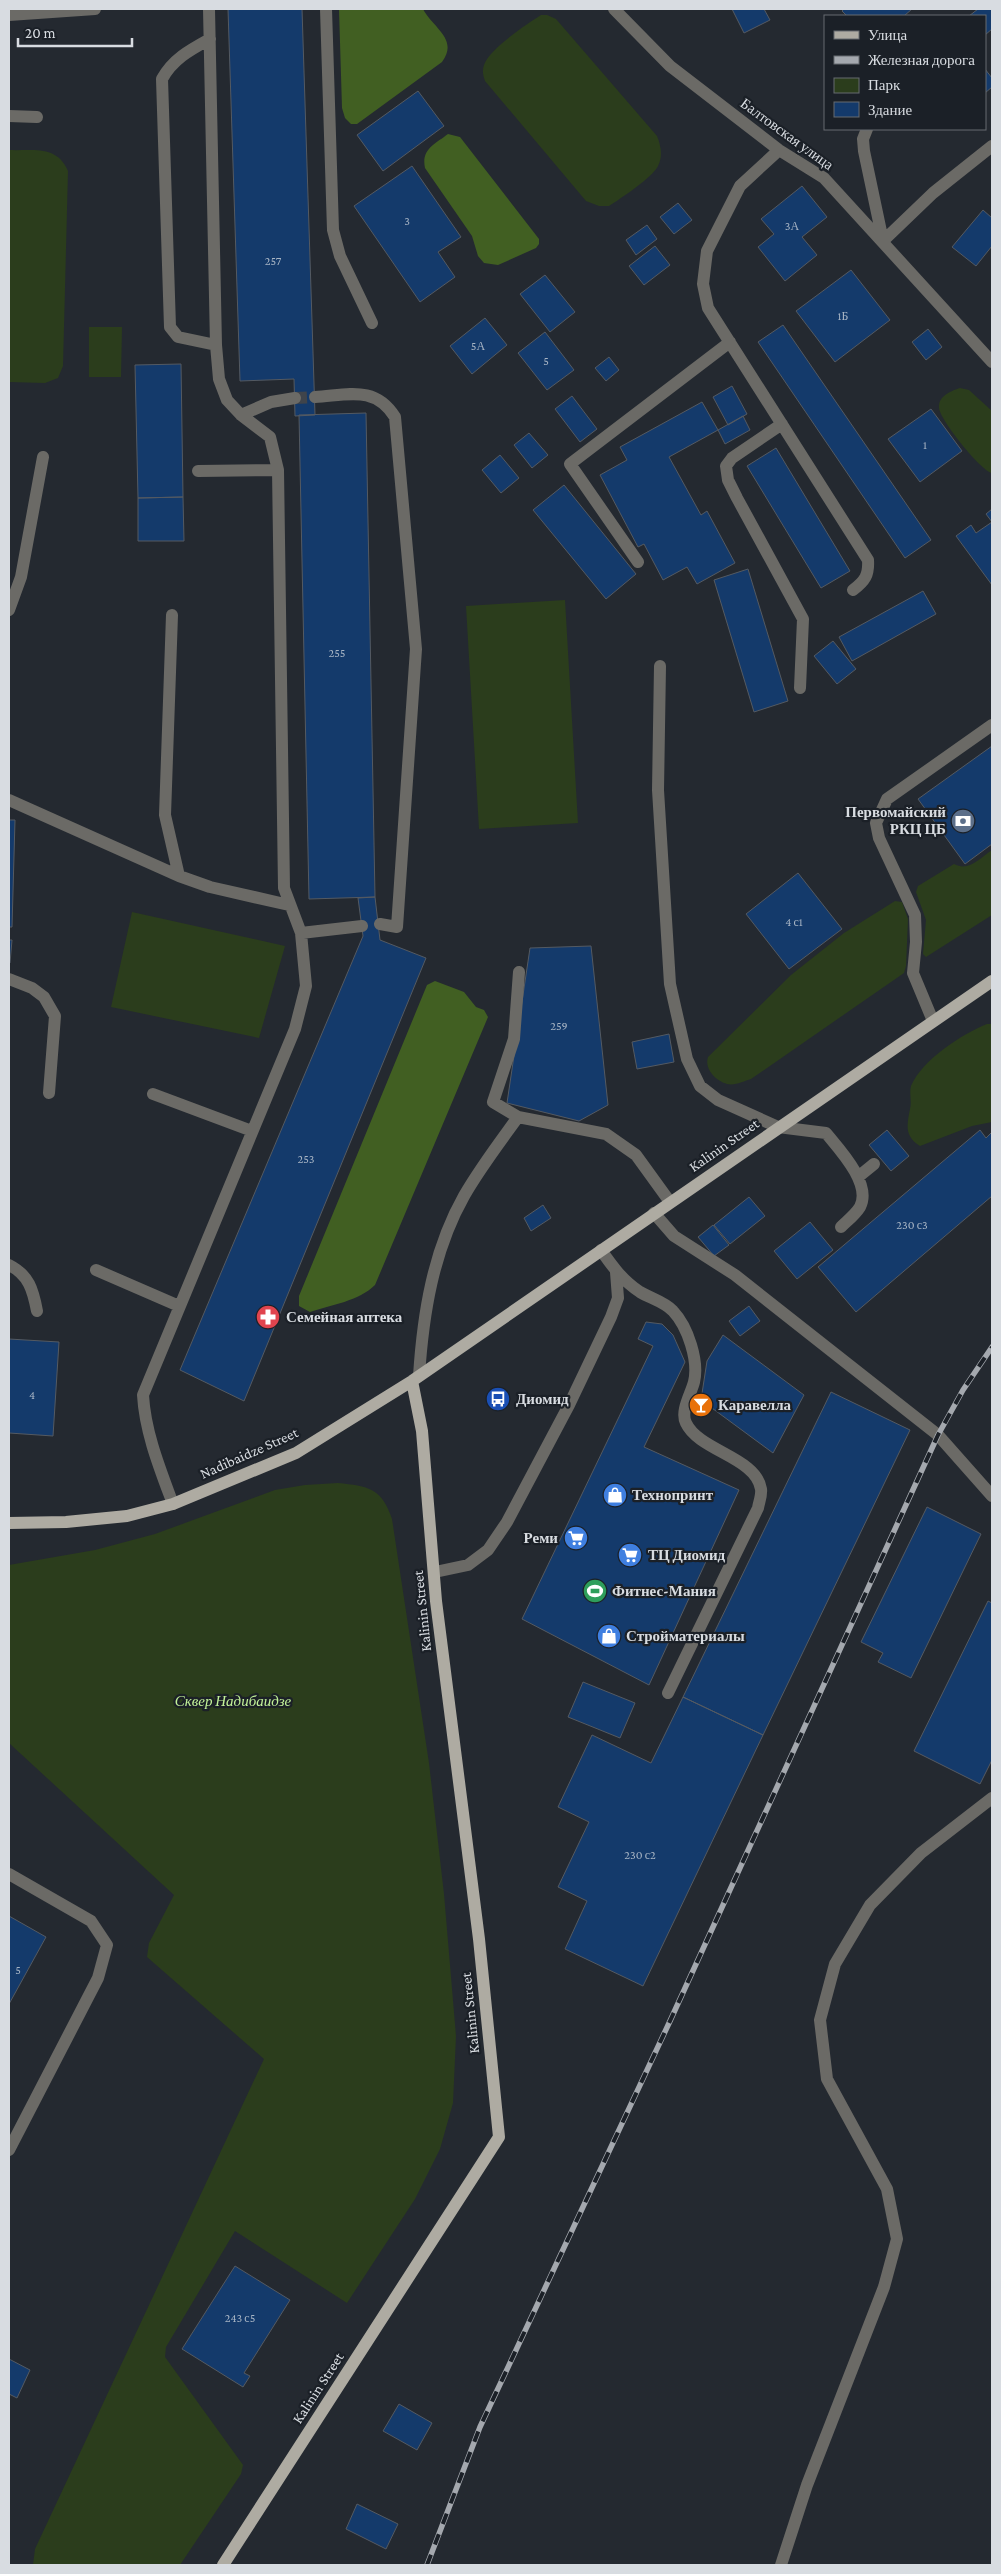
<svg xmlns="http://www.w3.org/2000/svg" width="1001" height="2574" font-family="'Crimson Pro',serif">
  <rect width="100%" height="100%" fill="#242930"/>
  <path fill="#2b3d1c" d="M541,15H547L556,19L657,136C661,146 663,156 658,166C653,177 620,199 609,206H599L586,201L485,81C483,75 482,71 484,65C489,49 527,24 541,15Z
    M9,150C34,151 57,145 68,171L63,366L58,378L45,383L9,382Z
    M89,327H122L121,377H89Z
    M960,388L969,390L992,411V473C981,471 940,420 939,408C938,396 951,391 960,388Z
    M565,600L578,823L479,829L466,606Z
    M992,850V915L926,957L923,954L926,920L916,892L918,886L954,864C969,872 980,858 992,850Z
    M895,901L902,902L908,919L906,966L904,973L751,1079C744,1081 735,1086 727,1084C716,1081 704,1069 708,1057L791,975L844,933Z
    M132,912L285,946L259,1038L111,1007Z
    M987,1024H992V1122L972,1126L920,1146C904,1136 907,1125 910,1109C912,1102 909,1093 911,1086C922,1060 962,1034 987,1024Z
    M338,1483C368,1486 382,1488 392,1519L429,1763L444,1894L456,2036L453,2103L440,2149L415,2199L347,2303L235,2231L166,2347L165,2357L243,2465L241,2474L180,2565H33L35,2549L264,2059L147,1957L149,1943L174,1895L9,1743V1565L95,1550L155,1534L275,1490L305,1485Z"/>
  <path fill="#415f22" d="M339,9H423C433,28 459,39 442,62L357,124H351L345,118L342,108Z
    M448,134L460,137L539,239V244L536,248L498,265L484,263L478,256L472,236L425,168C421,149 435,144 448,134Z
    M435,981L464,992L476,1007L484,1010L488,1017L375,1285C359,1301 331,1305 310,1312L299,1306V1296L427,985Z"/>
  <path fill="#143a6b" stroke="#545a62" d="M228,9H302L315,415L295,416L294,379L240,381Z
    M732,9H764L770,20L744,33Z
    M844,9H912L904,16H847L842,11Z
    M978,9H992V29L985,35V16H969Z
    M985,69L992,78V87L985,93Z
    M418,91L444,126L383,171L357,135Z
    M412,166L461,237L438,252L455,277L420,302L354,206Z
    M802,186L827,217L802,237L817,255L785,281L758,247L774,234L761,219Z
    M678,203L692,220L674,234L660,217Z
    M983,210L992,218V246L976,266L952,247Z
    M647,225L657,239L636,255L626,240Z
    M655,246L670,265L644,285L629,266Z
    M851,270L890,320L835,362L796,311Z
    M545,275L575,312L550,332L520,294Z
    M485,318L507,345L472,374L450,346Z
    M783,325L931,540L905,558L758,342Z
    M928,329L942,347L926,360L912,342Z
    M545,332L574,370L547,390L518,353Z
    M609,357L619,370L606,381L595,368Z
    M181,364L183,497L138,498L135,365Z
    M732,386L747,414L728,425L713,397Z
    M572,396L597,429L580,442L555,409Z
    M702,402L718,430L669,457L701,515L707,511L735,563L697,584L687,567L663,580L644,544L638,547L600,475L627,460L620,447Z
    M931,409L962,451L920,482L888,439Z
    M366,413L375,897L309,899L299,415Z
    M743,416L750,430L725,444L718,430Z
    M529,433L548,455L532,468L514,445Z
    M776,448L850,571L821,588L747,466Z
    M500,455L519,478L501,493L482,470Z
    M564,485L636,574L606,599L533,510Z
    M183,497L184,541H138V498Z
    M992,509V585L956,536L971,525L976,533L992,522L986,514Z
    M748,569L788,701L754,712L714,580Z
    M923,591L936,614L852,661L839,637Z
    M833,641L856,669L837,684L814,656Z
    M992,746V844L965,864L918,799Z
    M9,820H15L12,927H9Z
    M798,873L842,929L789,969L746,914Z
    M375,897L380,940L426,958L244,1401L180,1370L363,936L358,898Z
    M9,940H12L10,963H9Z
    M591,946L608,1105L579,1121L507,1103L530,948Z
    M669,1034L674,1062L637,1069L632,1042Z
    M887,1130L909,1156L891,1171L869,1145Z
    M980,1130L986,1138L992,1132V1196L856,1312L818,1267Z
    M749,1197L765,1216L730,1244L714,1225Z
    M543,1205L551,1218L531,1231L524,1218Z
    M810,1222L833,1250L797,1279L774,1251Z
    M713,1225L729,1245L714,1256L698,1237Z
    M749,1306L760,1321L740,1336L729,1321Z
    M646,1322L662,1324L673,1335L685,1362L644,1447L739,1490L649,1685L522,1619L653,1346L638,1339Z
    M723,1335L804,1395L773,1453L701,1400L707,1361Z
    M9,1339L59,1342L53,1436L9,1433Z
    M831,1392L910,1430L763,1735L683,1697Z
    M927,1507L981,1534L911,1678L878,1662L883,1653L861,1642Z
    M988,1601L992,1603V1760L980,1784L914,1751Z
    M583,1682L635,1703L620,1738L568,1717Z
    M683,1697L763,1735L643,1986L565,1949L587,1901L558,1887L589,1822L558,1807L592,1735L651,1763Z
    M9,1916L46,1937L9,2004Z
    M235,2266L290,2300L244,2373L250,2376L243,2387L182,2349Z
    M9,2359L30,2370L17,2398L9,2394Z
    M399,2404L432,2423L417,2450L383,2431Z
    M357,2504L398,2524L386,2549L346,2529Z"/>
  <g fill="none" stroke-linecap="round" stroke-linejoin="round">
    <path stroke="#3f444b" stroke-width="12" stroke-dasharray="12 6" stroke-linecap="butt" d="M295,398L315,397"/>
    <path stroke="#6b6a66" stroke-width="12" d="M326,9L333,230L340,256L372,323
      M614,9L670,66L779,150L824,178L992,362
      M9,15L95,9
      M210,39C190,50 173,59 162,79L170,327L178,337L216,345
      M9,116L37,117
      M867,129L863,139L864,151L883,241L933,193L992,146
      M779,150L740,186L707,251L703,284L708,308L868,560C869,575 865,581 853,590
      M315,397C348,395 375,385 395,417L416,649L397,927L380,924
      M241,415L271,402L295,398
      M782,424L732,458L726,466L728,480L737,498L803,619L800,688
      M198,471L278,470
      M638,562L570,464L730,342
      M9,610L21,577L43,457
      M172,615L165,815L179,876L210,887L289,905
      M660,666L658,790L670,984L687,1059L700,1086L718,1100L778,1127L826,1133C840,1150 872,1184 860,1207C855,1215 847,1221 841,1227
      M9,800L179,876
      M301,933L362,926
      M519,972L514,1039L493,1102L518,1117L606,1134L636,1155L670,1202
      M9,979L32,988L44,997L55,1016L49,1093
      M933,1021L913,973L916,942L915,915L879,838L876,823L887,799L992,725
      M153,1094L252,1131
      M858,1177L874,1164
      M654,1213L674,1236L735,1275L938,1435L992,1496
      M601,1250C612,1266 623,1281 640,1292C650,1298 665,1302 673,1311C688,1327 699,1361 694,1382C691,1394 680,1411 686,1423C699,1451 756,1457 761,1489C762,1495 759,1502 758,1508L668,1693
      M9,1265C29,1275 33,1290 37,1311
      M96,1270L179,1306
      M419,1376C423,1314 433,1251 464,1196C480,1168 500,1142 518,1117
      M173,1504C160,1469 145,1432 143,1395L295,1029L306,986L301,933L284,888L278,470L270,437L241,415L227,400L219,379L216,345L209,9
      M435,1572L468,1565L488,1550L507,1522L569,1405L611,1317L618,1298L616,1272
      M9,1874L91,1921L107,1945L98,1978L9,2150
      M781,2565L807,2485L884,2287L897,2239L887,2189L827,2079L820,2020L835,1964L870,1905L921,1853L992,1798"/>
    <path stroke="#aeaba2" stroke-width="12" d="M9,1523L66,1522L127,1516L173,1504L296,1453L412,1381L992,981
      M223,2565L499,2137L479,1939L436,1601L422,1431L412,1381"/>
    <g stroke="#a4a8ae" stroke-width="5.5">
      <path id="rail" d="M427,2565L480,2427L670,2021L938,1435L963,1390L992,1347"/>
    </g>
    <use href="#rail" stroke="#1b2027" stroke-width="4" stroke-dasharray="11" stroke-linecap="butt"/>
  </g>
  <defs>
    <g id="bank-disc" transform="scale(1.25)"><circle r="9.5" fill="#5c6f8a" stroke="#1b2027"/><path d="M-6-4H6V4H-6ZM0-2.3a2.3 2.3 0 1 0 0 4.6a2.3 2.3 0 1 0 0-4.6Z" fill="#fff"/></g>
    <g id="pharmacy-disc" transform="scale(1.25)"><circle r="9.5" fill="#e0444e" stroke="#1b2027"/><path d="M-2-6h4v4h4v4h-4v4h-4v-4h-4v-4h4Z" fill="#fff"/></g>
    <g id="bus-disc" transform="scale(1.25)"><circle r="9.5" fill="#1a4fb4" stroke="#1b2027"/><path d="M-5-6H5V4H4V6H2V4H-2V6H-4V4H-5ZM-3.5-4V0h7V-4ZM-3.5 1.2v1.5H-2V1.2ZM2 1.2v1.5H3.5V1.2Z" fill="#fff"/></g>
    <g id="bar-disc" transform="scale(1.25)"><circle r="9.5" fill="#e8710a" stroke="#1b2027"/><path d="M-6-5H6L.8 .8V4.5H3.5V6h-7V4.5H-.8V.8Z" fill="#fff"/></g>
    <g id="shop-disc" transform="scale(1.25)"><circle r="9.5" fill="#3f7fe0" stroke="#1b2027"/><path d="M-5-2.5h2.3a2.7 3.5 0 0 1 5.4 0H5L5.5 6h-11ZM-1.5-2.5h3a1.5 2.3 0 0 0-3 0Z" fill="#fff"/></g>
    <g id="supermarket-disc" transform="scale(1.25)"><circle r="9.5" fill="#3f7fe0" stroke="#1b2027"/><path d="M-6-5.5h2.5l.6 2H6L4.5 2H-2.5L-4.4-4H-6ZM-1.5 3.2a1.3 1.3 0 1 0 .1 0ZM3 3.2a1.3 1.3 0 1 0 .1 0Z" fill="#fff"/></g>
    <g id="stadium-disc" transform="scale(1.25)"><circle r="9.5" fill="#2e9e5b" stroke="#1b2027"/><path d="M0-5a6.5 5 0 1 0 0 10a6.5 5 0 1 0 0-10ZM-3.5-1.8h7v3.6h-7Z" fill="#fff"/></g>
  </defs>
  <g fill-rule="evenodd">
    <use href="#bank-disc" x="963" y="821"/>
    <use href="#pharmacy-disc" x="268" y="1317"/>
    <use href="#bus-disc" x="498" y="1399"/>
    <use href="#bar-disc" x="701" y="1405"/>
    <use href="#shop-disc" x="615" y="1495"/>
    <use href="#supermarket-disc" x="576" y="1538"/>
    <use href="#supermarket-disc" x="630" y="1555"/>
    <use href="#stadium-disc" x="595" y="1591"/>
    <use href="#shop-disc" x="609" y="1636"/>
  </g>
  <g text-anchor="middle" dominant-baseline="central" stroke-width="4.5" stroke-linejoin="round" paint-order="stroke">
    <g font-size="12" fill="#a7b4c4">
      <text x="407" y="221">3</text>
      <text x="792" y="226">3А</text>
      <text x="273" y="261">257</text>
      <text x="843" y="316">1Б</text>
      <text x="478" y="346">5А</text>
      <text x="546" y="361">5</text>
      <text x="925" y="445">1</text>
      <text x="337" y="653">255</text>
      <text x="794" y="922">4 с1</text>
      <text x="559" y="1026">259</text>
      <text x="306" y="1159">253</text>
      <text x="912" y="1225">230 с3</text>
      <text x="32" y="1395">4</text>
      <text x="640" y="1855">230 с2</text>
      <text x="18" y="1970">5</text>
      <text x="240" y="2318">243 с5</text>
    </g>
    <g font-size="15" fill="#d8dce1" stroke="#1b2027">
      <text transform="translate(787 134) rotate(36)">Балтовская улица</text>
      <text transform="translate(724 1145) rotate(-35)">Kalinin Street</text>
      <text transform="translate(249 1453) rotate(-24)">Nadibaidze Street</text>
      <text transform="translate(422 1611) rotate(-96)">Kalinin Street</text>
      <text transform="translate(470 2013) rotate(-96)">Kalinin Street</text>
      <text transform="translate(318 2388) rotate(-57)">Kalinin Street</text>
    </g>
    <g font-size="15" font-weight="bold" fill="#d8dce1" stroke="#1b2027" text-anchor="start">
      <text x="946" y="812" text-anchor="end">Первомайский<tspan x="946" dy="17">РКЦ ЦБ</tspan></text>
      <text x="286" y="1317">Семейная аптека</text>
      <text x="516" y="1399">Диомид</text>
      <text x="718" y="1405">Каравелла</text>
      <text x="632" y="1495">Технопринт</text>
      <text x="558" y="1538" text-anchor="end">Реми</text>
      <text x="648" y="1555">ТЦ Диомид</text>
      <text x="612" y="1591">Фитнес-Мания</text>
      <text x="626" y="1636">Стройматериалы</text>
    </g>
    <g font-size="15" font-style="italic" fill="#c2f298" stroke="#1b2027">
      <text x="233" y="1701">Сквер Надибаидзе</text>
    </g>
  </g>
  <rect width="1001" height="2574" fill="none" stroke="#d8dce1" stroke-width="20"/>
  <rect x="824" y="15" width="162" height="115" fill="#1b2027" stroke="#676b71"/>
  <rect x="834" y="31" width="25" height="8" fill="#aeaba2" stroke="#676b71"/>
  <text x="868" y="40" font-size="15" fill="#d8dce1">Улица</text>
  <rect x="834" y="56" width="25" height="8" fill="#a4a8ae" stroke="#676b71"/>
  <text x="868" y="65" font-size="15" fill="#d8dce1">Железная дорога</text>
  <rect x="834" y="78" width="25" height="15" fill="#2b3d1c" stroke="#676b71"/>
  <text x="868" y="90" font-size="15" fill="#d8dce1">Парк</text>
  <rect x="834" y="102" width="25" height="15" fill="#143a6b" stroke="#676b71"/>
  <text x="868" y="115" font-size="15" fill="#d8dce1">Здание</text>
  <path d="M18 38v8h114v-8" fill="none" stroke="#d8dce1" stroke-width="2.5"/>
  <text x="25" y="38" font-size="15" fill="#d8dce1" stroke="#1b2027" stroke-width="4" paint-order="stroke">20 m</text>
</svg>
